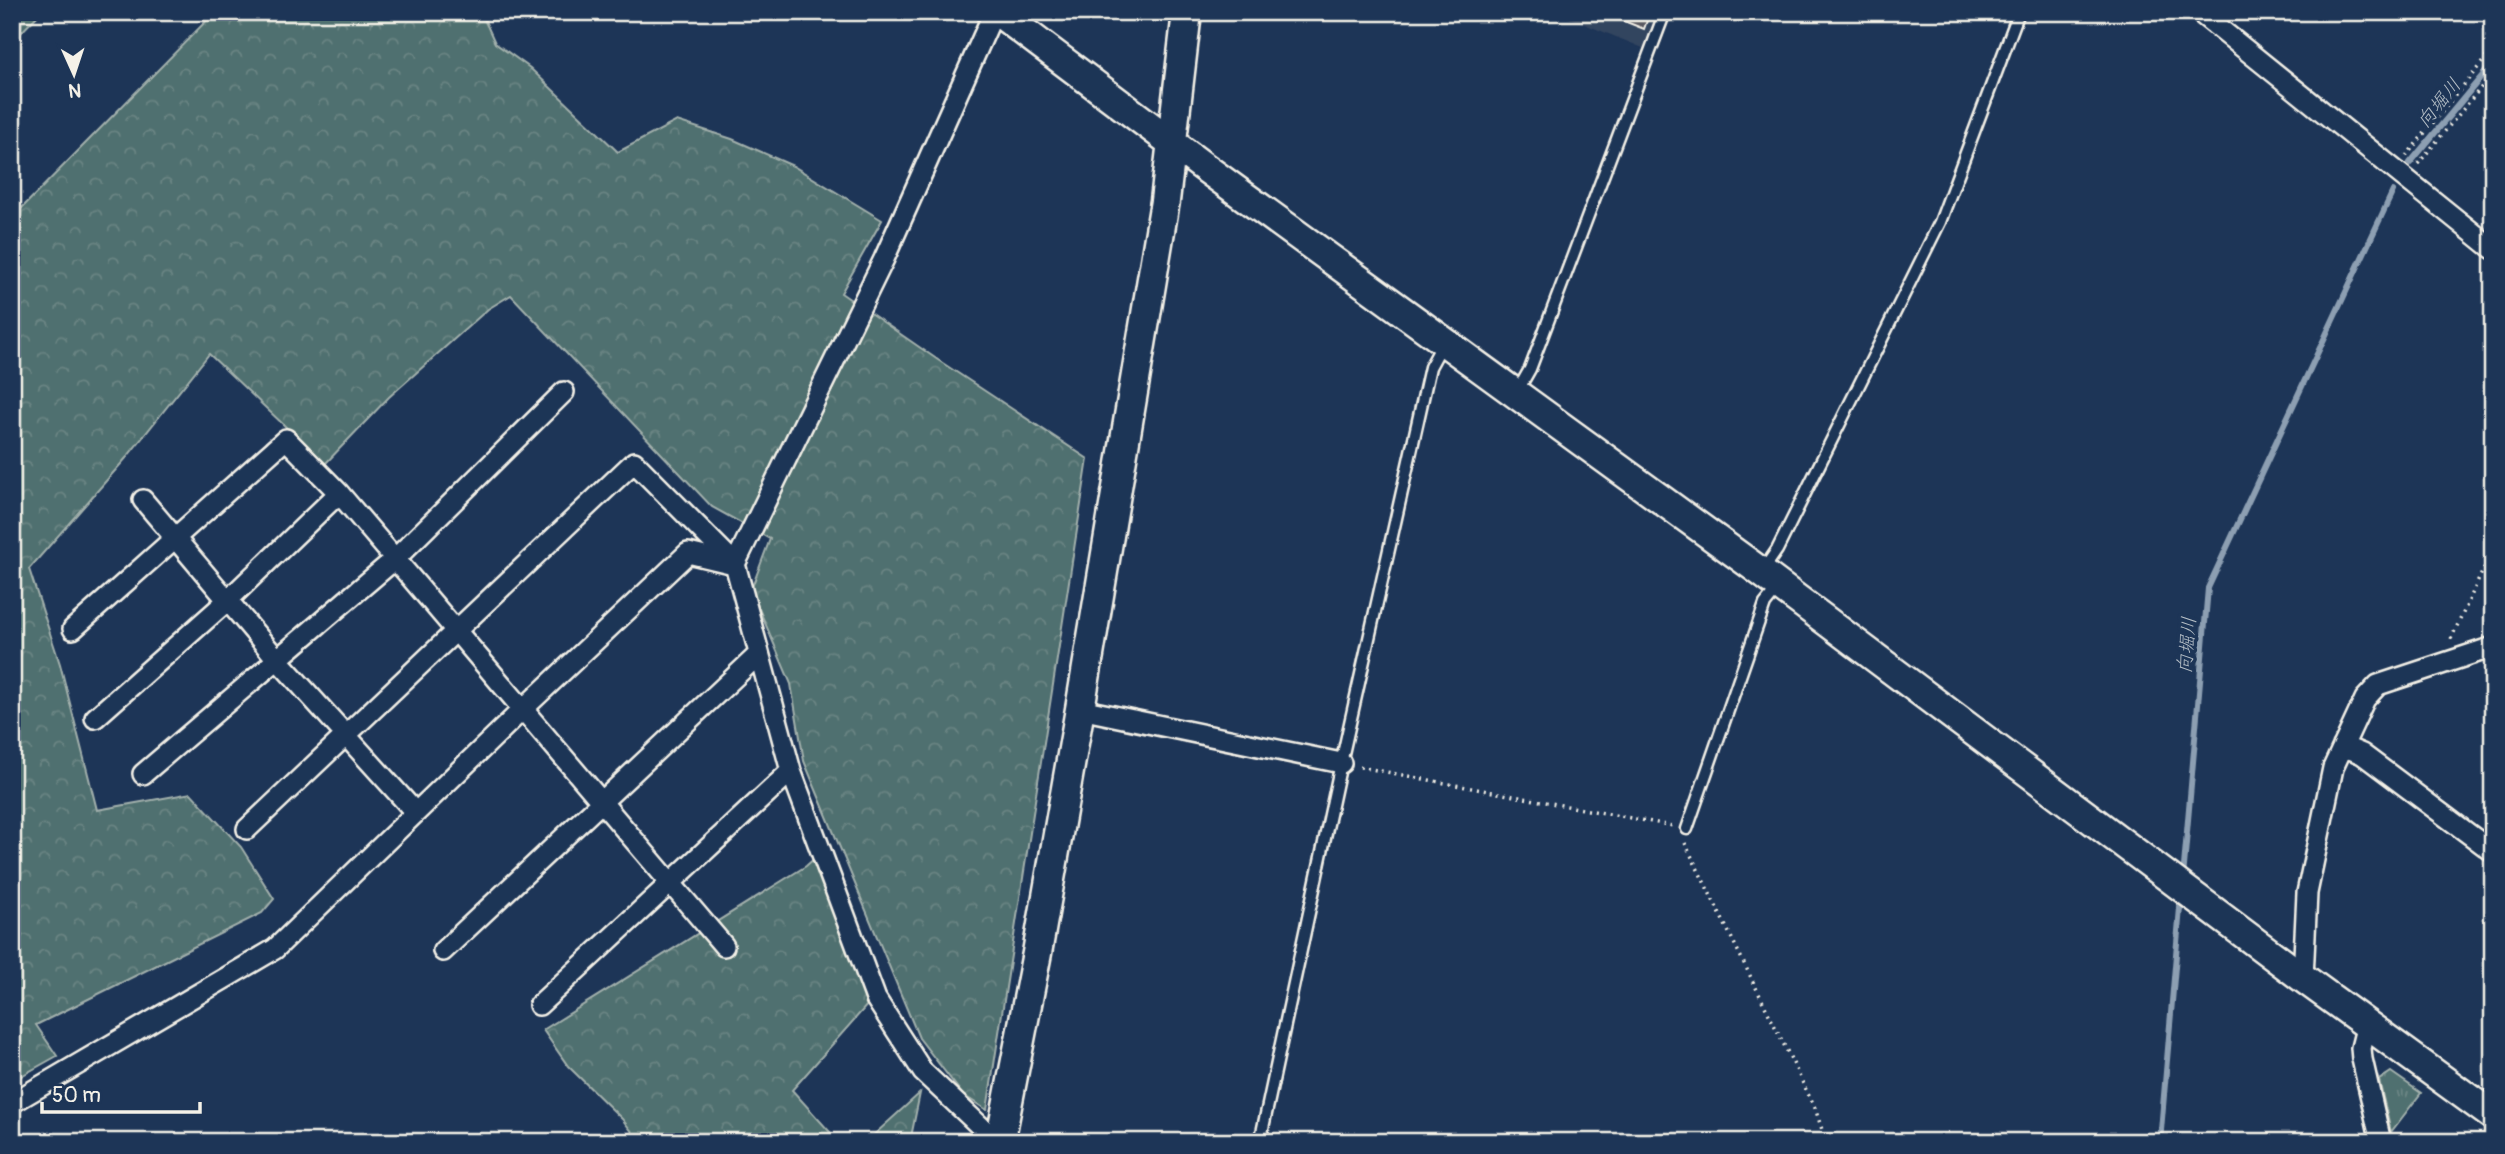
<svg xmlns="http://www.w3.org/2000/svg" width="2505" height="1154" font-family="Pangolin,'Klee One',sans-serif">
  <defs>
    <pattern id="forest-crowns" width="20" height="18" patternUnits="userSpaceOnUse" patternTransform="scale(1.75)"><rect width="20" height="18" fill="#50706f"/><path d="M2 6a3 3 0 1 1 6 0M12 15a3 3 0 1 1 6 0" fill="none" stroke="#6a8584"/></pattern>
    <pattern id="park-tufts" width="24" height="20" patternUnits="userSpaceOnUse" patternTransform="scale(1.75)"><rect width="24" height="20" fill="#50706f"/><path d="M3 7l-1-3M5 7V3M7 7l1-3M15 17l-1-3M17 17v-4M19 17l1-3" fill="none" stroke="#6a8584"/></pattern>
  </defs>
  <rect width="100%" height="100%" fill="#1d3557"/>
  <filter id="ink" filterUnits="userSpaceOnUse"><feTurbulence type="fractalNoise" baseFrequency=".0143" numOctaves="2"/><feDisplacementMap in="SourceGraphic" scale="14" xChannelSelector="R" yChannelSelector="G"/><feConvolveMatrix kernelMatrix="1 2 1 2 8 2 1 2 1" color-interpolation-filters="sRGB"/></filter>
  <g filter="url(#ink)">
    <path fill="#33445f" d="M1555,12H1657L1643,48Z"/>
    <path fill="url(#forest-crowns)" stroke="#a2b0ac" stroke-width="2" d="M12,12H41L12,42Z
      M215,12H481L495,43L530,68L618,152L677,121L732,139L793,166L882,220L841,293L938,360L1088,459L987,1110L963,1095L919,1038L804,761L791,684L751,590L770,539L712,507L511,295L488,309L389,397L325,464L209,354L127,457L29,569L60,664L97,810L191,793L241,847L274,899L262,913L36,1025L57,1056L12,1081V218Z
      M816,857L876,995L792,1090L839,1142H640L622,1119L568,1066L543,1030L806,866Z
      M920,1093L910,1142H866Z"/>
    <path fill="url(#park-tufts)" stroke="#a2b0ac" stroke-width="2" d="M2391,1072L2421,1093L2391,1132L2379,1080Z"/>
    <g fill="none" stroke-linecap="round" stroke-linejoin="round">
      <path stroke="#8d9fb2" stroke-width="6" d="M2410,163L2493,63
        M2183,878L2208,588L2393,191
        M2160,1142L2181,896"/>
      <g stroke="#f4f1e8" stroke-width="15">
        <path id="lane" d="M1518,390L1530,369L1665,12
          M1764,569L1777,550L1940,222L2019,12
          M1687,829L1765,604L1778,588
          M1260,1142L1341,763L1430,367L1442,345"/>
      </g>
      <g stroke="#f4f1e8" stroke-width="24">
        <path id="street" d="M2199,12L2493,249
          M143,500L277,659L415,812
          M735,564L884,259L994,12
          M73,629L286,439L339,493L724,946
          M1080,709L1341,763
          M95,718L228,600L339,493
          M2343,746L2362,754L2493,852
          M143,774L395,559L564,392
          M247,829L634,462L735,564L791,771L876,999L923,1072L997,1142
          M443,951L759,654
          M2303,978L2307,893L2333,768L2365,699L2378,685L2493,647
          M539,1005L791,771
          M2367,1024L2361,1048L2362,1059L2381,1142
          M12,1103L275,949L523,709L688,553L734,564"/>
      </g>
      <g stroke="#f4f1e8" stroke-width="33">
        <path id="secondary" d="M998,12L1204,167L1761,572L2303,978L2493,1116
          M1000,1142L1037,953L1080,709L1165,201L1187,12"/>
      </g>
      <path stroke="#f4f1e8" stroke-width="3.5" stroke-dasharray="2 5" stroke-linecap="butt" d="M2406,156L2493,49
        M2418,164L2493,73
        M2451,639L2493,549
        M1360,767L1673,826
        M1685,843L1815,1108L1826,1142"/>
      <use href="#lane" stroke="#1d3557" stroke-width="10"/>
      <use href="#street" stroke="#1d3557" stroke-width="19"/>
      <use href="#secondary" stroke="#1d3557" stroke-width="28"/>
    </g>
    <path fill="#595861" stroke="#f4f1e8" stroke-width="2" d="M1601,12H1650L1644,29Z"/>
  </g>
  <g text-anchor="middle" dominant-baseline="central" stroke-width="7" stroke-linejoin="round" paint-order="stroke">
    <g font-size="19" font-style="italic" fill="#b8c1c8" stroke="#1d3557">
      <text transform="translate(2439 103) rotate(-51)">向堀川</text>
      <text transform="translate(2187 645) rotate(-85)">向堀川</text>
    </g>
  </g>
  <rect width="2505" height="1154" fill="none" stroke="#1d3557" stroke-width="42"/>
  <rect x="21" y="21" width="2463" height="1112" fill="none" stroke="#f4f1e8" stroke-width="2.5" filter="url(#ink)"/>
  <g transform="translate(74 74) rotate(177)" stroke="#1d3557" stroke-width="5" paint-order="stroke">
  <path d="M0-5L12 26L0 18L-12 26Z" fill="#f4f1e8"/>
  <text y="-10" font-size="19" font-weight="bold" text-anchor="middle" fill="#f4f1e8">N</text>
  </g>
  <path d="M42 1102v10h158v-10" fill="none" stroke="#f4f1e8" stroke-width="3.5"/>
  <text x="52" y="1102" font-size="21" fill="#f4f1e8" stroke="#1d3557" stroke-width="5" paint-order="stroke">50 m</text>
</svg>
